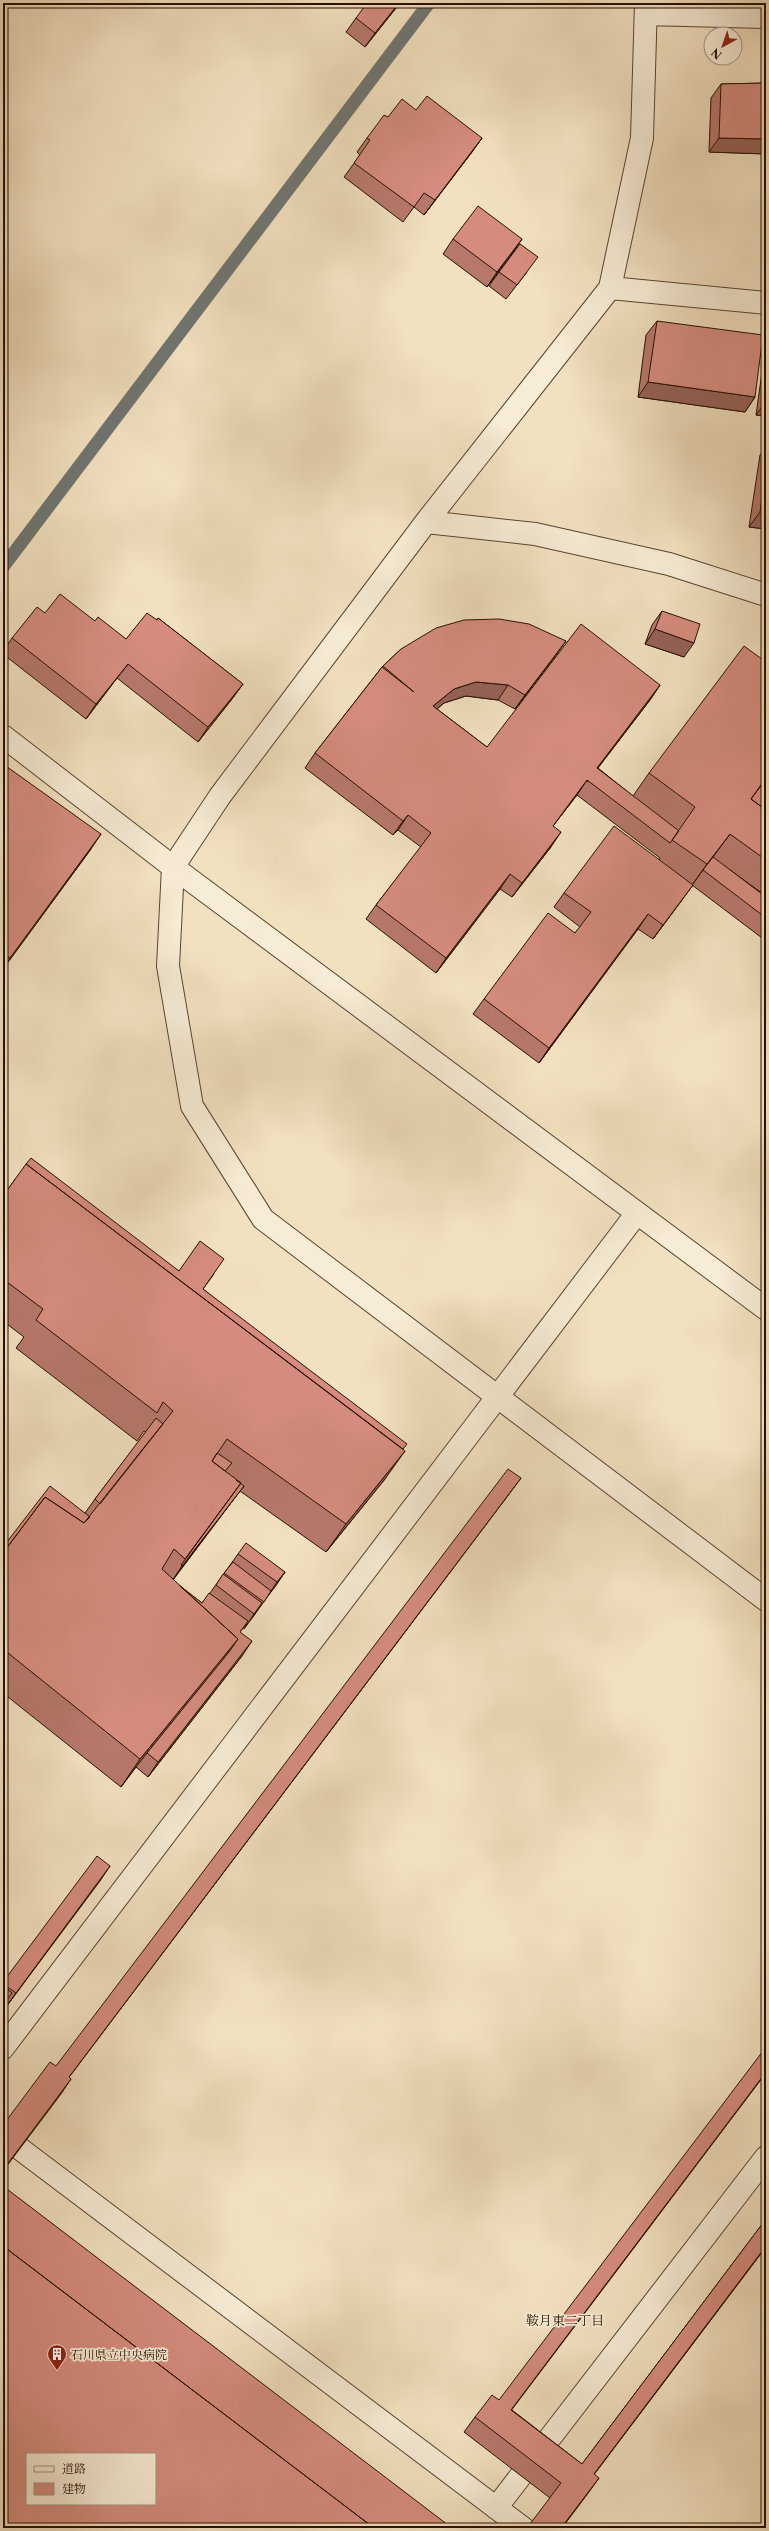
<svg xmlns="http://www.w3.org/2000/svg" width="769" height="2531" font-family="'Libre Caslon Text','Noto Serif JP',serif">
  <rect width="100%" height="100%" fill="#f2e1c0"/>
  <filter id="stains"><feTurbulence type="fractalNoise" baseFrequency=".005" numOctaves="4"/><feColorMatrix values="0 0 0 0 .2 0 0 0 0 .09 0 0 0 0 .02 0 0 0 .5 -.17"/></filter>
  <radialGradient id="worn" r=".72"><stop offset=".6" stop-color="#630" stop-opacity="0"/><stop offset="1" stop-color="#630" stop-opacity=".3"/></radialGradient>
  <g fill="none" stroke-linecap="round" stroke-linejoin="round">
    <path stroke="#707672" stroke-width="13" d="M3,567L429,3"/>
    <g stroke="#594430" stroke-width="24">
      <path id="minor" d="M646,3L642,138L610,288L426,522L220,796L173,867L168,966L192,1106L263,1219L766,1600
        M646,14L766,17
        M610,288L766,303
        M426,522L535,534L669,564L766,595
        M3,736L173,867L766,1309
        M3,2048L637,1213
        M3,2136L523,2528
        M496,2508L766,2157"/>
    </g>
    <use href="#minor" stroke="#f7ecd6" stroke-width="22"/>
  </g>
  <path fill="#b7786c" stroke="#260f00" d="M396,8L365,47L346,32L356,18Z
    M766,83V154L709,152L711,98L721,84Z
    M416,110L482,138L472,152L424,215L414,207L403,222L344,177L360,155L357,152L367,138L388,117Z
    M453,239H522L487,287L443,254Z
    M499,272H527L506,299L489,286Z
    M657,321L755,397L745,412L638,397L646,335Z
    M766,349V416L756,415L765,351Z
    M766,446V529L749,527L760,455Z
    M662,611L684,657L645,644L652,625Z
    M45,613L95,621L126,639L157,620L158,618L243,684L232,699L198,742L117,678L86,719L3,654V652L12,638Z
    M566,641L556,655L515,709L498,700L466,696L444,703L437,709L487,747L660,685L650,700L598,768L633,796L649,773L766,662V896L730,870L766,897V941L692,885L682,900L653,939L638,929L539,1063L473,1014L484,999L575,933L580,927L554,907L564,893L659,860L660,858L577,795L553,826L551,847L512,897L500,889L436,973L366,919L376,905L421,847L398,830L393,835L305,768L315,753L382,667L401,649Z
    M3,764L91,849L3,969Z
    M16,1178L179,1271L214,1274L203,1289L403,1450L385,1479L326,1552L240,1491L173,1580L180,1586L202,1603L210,1593L238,1554L285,1572L253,1617L240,1632L242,1656L148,1777L136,1767L121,1787L3,1693V1547L85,1513L95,1499L146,1432L144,1431L137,1441L16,1348L24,1337L3,1321V1196Z
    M110,1866L6,2007L4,2006L3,2008V1982Z
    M766,2219V2247L594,2474L589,2492L550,2498L464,2432L475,2417L512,2410L582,2464Z"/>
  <path fill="#956258" stroke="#260f00" d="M399,3L396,8L365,47L375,33Z
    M482,138L472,152L424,215L435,200Z
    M719,138L766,139V154L709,152Z
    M522,239L512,254L487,287L497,272Z
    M648,382L755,397L745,412L638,397Z
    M766,401V416L756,415Z
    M760,512L766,513V529L749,527Z
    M655,629L694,643L684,657L645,644Z
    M566,641L556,655L515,709L525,695Z
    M128,664L117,678L86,719L96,704Z
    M476,682L508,685L498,700L466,696L444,703L423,721L433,706L454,689Z
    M243,684L232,699L198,742L208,727Z
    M660,685L650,700L587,782L597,768Z
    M587,780L577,795L542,840L553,826Z
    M408,815L398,830L393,835L403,821Z
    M561,832L551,847L512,897L522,883Z
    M101,834L91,849L3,969L10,958Z
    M730,834L713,857L703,870L690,888L707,864Z
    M510,874L500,889L436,973L446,958Z
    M693,885L682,900L653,939L663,925Z
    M648,914L638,929L539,1063L549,1048Z
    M405,1451L385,1479L326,1552L346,1524Z
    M521,1478L510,1493L58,2092L69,2077Z
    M244,1486L233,1500L172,1581L182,1566Z
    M285,1572L275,1587L267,1597L277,1582Z
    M262,1603L252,1618L244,1629L254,1614Z
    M238,1639L218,1667L147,1753L136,1767L121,1787L140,1759Z
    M252,1641L242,1656L148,1777L158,1762Z
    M110,1866L100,1881L6,2007L16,1993Z
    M766,2072V2073L501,2424L511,2410Z
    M71,2079L61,2094L3,2171V2170Z
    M766,2246V2247L584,2488L594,2474Z
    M599,2478L589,2492L562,2528H561Z"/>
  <path fill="#d58c7e" stroke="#260f00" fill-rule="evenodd" d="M367,3H399L375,33L356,18Z
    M766,83V139L719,138L721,84Z
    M427,96L482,138L435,200L424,193L414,207L354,163L370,140L367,138L384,115L388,117L402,99L416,110Z
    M478,206L522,239L497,272L453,239Z
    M520,244L538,257L517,285L499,272Z
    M657,321L763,335L755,397L648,382Z
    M766,468V513L760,512Z
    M60,594L95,621L98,617L126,639L147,613L157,620L158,618L243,684L208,727L128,664L96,704L12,638L37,607L45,613Z
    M662,611L700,624L694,643L655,629Z
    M499,619L529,624L566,641L525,695L508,685L476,682L454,689L433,706L487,747L581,624L660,685L597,768L679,831L670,843L587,780L553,826L561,832L522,883L510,874L446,958L376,905L431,833L408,815L403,821L315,753L382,667L414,692L383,666L401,649L436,628L464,620Z
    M744,646L766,662V779L751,799L766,810V860L730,834L707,864L672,840L695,807L649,773Z
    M3,764L101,834L10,958L3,953Z
    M763,782L766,784V810L751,799Z
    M614,826L693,885L663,925L648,914L549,1048L484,999L548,913L575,933L591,912L564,893Z
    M713,857L766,897V918L703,870Z
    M31,1158L179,1271L200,1241L224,1259L203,1289L407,1444L403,1449L26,1164Z
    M26,1164L405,1451L346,1524L227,1439L212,1461L241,1483L185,1559L174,1549L162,1569L238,1639L140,1759L3,1649V1553L45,1497L84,1523L173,1411L163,1402L157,1413L36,1320L43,1309L3,1279V1196Z
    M156,1418L163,1424L100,1504L95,1499Z
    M217,1453L232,1463L225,1471L212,1461Z
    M508,1469L521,1478L69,2077L71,2079L3,2170V2125L50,2062L56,2066Z
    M236,1480L244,1486L182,1566L181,1565L241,1483Z
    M50,1486L90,1517L84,1523L45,1497L3,1553V1547Z
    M246,1543L285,1572L277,1582L238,1554Z
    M233,1562L271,1591L264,1602L224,1573Z
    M223,1574L262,1603L254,1614L216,1585Z
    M180,1586L202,1603L209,1593L248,1621L240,1632L252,1641L158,1762L147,1753L229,1652L238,1639Z
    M97,1856L110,1866L16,1993L3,1984V1982Z
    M3,1986L12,1993L3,2004Z
    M5,2001L7,2003L3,2008V2004Z
    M766,2047V2072L511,2410L582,2464L766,2219V2246L594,2474L599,2478L561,2528H527L561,2483L475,2417L492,2395L499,2400Z
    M3,2186L452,2528H374L3,2246Z
    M3,2246L374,2528H3ZM27,2454H155V2504H27Z"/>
  <defs>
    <g id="building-pin" transform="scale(1)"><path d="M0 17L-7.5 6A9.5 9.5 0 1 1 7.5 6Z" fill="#8f2418" stroke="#f7ecd6"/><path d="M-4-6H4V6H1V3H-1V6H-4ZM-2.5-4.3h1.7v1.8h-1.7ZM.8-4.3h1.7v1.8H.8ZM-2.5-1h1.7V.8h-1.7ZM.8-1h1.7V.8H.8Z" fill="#fff"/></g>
  </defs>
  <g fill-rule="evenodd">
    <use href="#building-pin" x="57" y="2354"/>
  </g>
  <g text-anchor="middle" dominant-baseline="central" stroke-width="3.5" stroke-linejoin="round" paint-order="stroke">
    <g font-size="12" fill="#260f00" stroke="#f7ecd6" text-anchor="start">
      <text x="71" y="2354">石川県立中央病院</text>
    </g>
    <g font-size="13" fill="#260f00" stroke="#f7ecd6">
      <text x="565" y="2320">鞍月東二丁目</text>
    </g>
  </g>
  <rect width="769" height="2531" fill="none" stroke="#f2e1c0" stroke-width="16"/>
  <rect x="4" y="4" width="761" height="2523" fill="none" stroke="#260f00" stroke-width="2"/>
  <rect x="8" y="8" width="753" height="2515" fill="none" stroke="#260f00"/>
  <rect x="26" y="2453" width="130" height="52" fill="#f7ecd6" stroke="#a39480"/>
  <rect x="34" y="2466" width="20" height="6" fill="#f7ecd6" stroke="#a39480"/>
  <text x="62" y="2473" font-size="12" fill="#260f00">道路</text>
  <rect x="34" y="2483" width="20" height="12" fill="#d58c7e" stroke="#a39480"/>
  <text x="62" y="2493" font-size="12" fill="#260f00">建物</text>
  <g transform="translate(723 46) rotate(220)"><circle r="19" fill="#f7ecd6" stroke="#a39480"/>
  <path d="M0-3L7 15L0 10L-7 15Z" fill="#8f2418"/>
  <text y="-6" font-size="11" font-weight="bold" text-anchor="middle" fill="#260f00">N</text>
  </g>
  <rect width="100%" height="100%" filter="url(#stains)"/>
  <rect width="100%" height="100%" fill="url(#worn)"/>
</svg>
